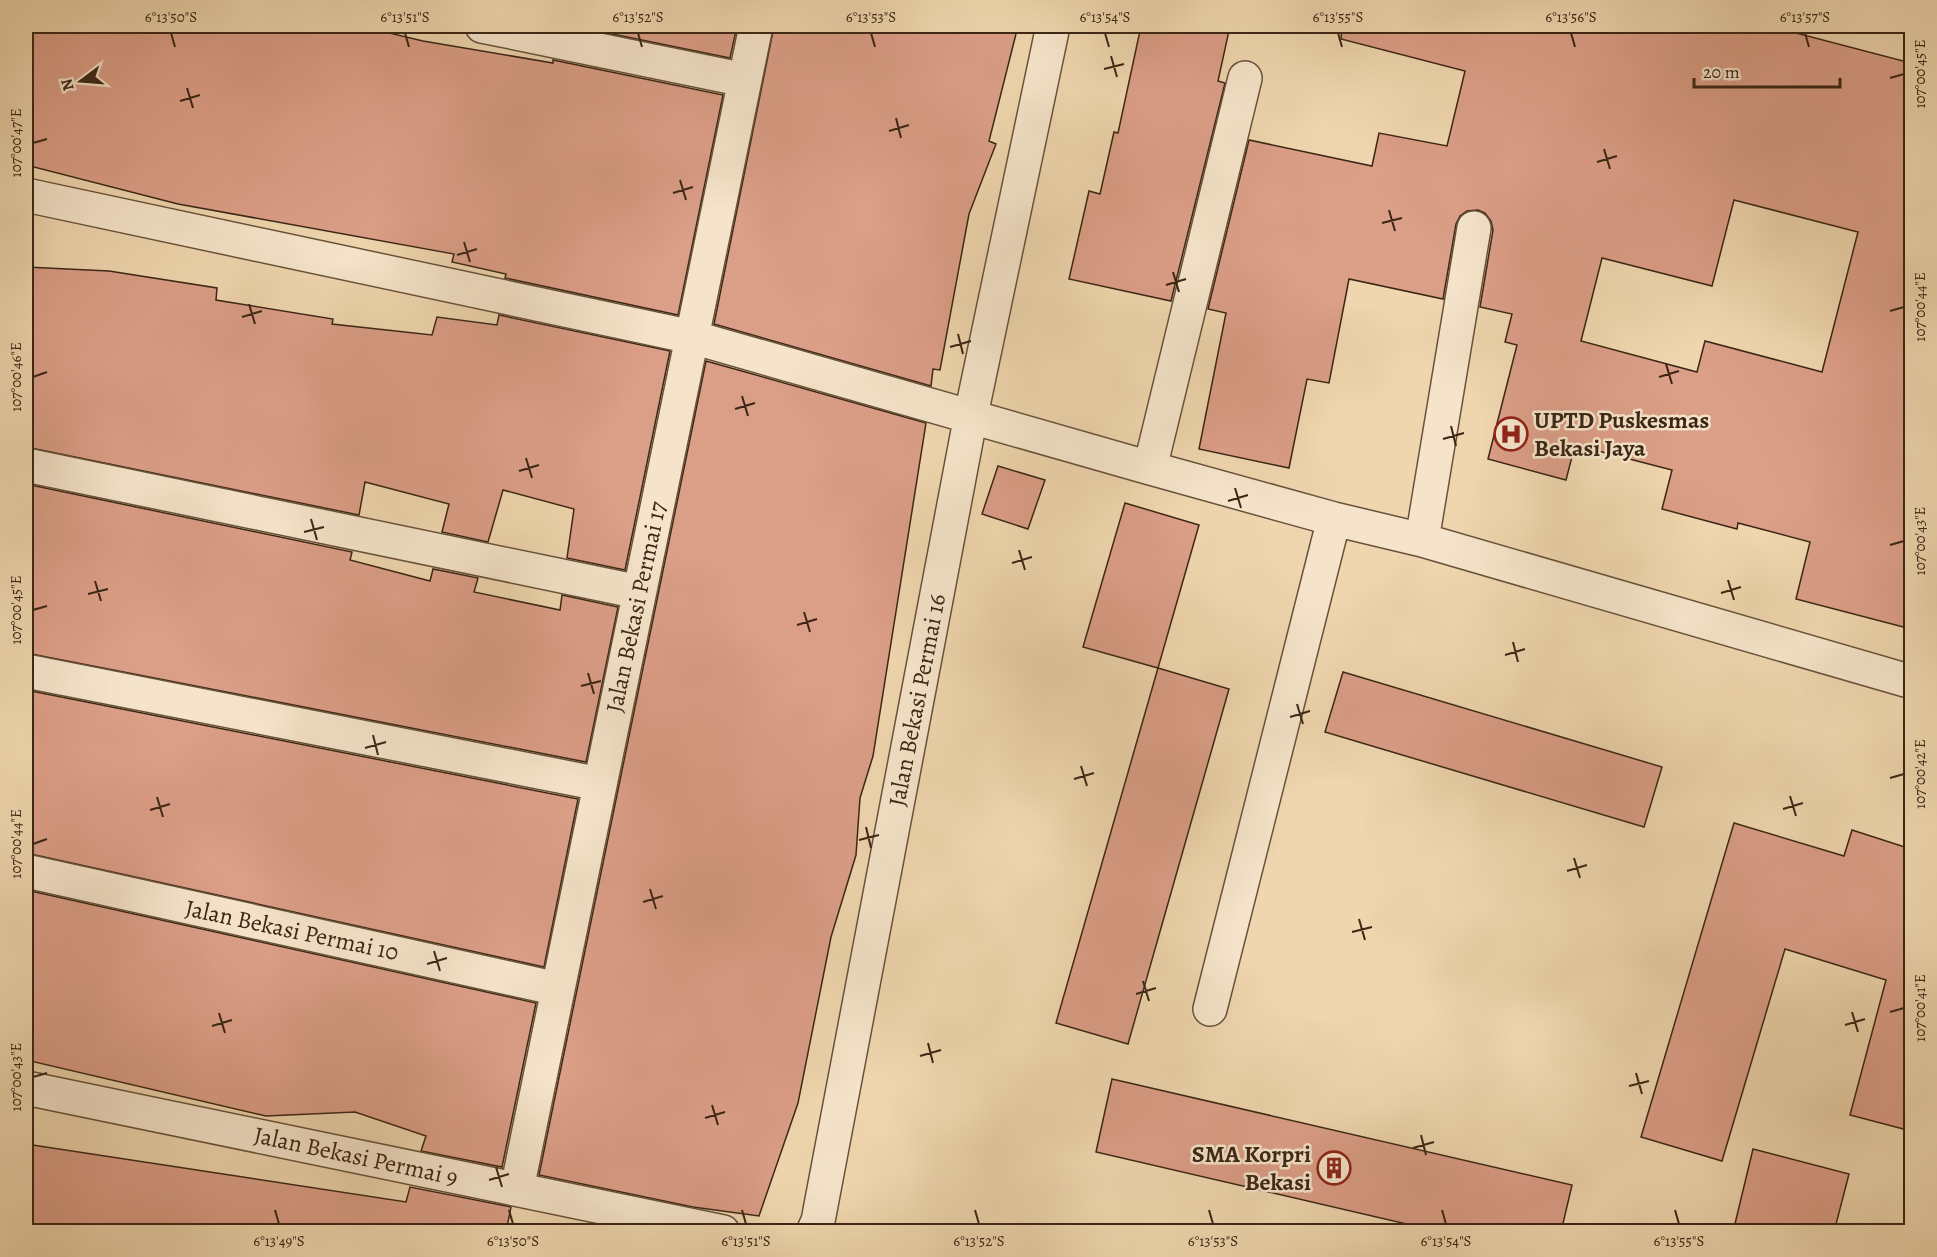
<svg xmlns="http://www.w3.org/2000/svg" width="1937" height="1257" font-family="Alegreya,serif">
  <rect width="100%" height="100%" fill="#efd6ae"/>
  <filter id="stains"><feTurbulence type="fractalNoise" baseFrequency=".00333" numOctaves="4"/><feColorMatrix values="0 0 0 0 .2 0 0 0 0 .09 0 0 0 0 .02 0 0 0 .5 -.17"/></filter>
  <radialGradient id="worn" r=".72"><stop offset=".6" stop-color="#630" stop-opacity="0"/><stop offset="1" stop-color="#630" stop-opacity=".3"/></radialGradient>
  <path fill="#db9e87" stroke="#3b2615" stroke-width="1.5" fill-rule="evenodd" d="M26,26H360L423,41L553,63V60L723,95L678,315L505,278L506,274L452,262L454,254L178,204L26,165Z
    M573,26H737L730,58Z
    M774,26H1018L989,141L996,144L969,214L940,370L933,369L931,386L714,324Z
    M1141,26H1230L1218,81L1225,83L1171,301L1069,279L1089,191L1100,194L1114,132L1118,133Z
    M1342,26H1799L1796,33L1911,63V629L1796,599L1810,542L1738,523L1737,529L1662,509L1672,470L1575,445L1566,480L1488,459L1517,345L1505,342L1512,314L1480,307L1493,230L1491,221L1485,213L1478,210L1467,211L1460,216L1456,224L1443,299L1349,279L1329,383L1307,379L1289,468L1199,449L1226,313L1208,309L1249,140L1372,166L1379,133L1447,146L1465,71L1341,39ZM1734,200L1858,232L1822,372L1705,341L1697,372L1581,341L1602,258L1712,286Z
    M26,267L109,271L217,288L216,300L333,319L332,324L432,335L437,317L497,325L499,315L670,351L625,570L567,558L574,509L503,490L488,542L442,532L449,504L365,482L359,515L26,447Z
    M706,361L926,423L873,756L860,798L856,855L831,937L798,1103L759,1216L693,1207L539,1175Z
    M998,466L1045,480L1028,529L982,514Z
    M26,484L352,552L350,560L430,581L433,569L478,578L474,592L560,610L562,595L618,607L586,762L26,653Z
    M1125,503L1199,525L1158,668L1083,647Z
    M1158,668L1229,689L1128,1044L1056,1023Z
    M1343,672L1662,767L1644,827L1325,732Z
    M26,690L578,799L544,967L26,853Z
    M1734,823L1844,856L1852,830L1911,849V1131L1850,1115L1886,980L1785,949L1722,1161L1641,1137Z
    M26,890L536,1003L502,1167L421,1151L426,1136L355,1112L266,1116L26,1060Z
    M1112,1079L1572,1185L1561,1232H1441L1096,1152Z
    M26,1144L406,1202L410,1187L511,1207L506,1232H26Z
    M1753,1149L1849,1174L1834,1232H1733Z"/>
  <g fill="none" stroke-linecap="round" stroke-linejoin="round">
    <g stroke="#68523b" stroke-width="36">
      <path id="minor" d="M482,26L745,80
        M26,195L692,337L1150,468L1334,519L1422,540L1912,682
        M26,465L639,592
        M1150,468L1245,78
        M1422,540L1474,228
        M26,671L600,784
        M26,871L558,989
        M1210,1009L1334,519
        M26,1088L723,1232
        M517,1189L756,26
        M813,1232L818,1221L971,415L1053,26"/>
    </g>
    <use href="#minor" stroke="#f5e4ca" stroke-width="33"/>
  </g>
  <path fill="none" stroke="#3b2615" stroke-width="2" d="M171,33L175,47M405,33L409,47M638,33L642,47M871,33L875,47M1105,33L1109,47M1338,33L1342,47M1571,33L1575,47M1805,33L1809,47M1111,56L1117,77M1104,69L1124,64M1890,78L1904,74M187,88L193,108M180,101L200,95M896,118L901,138M889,131L909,125M33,143L47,139M1604,149L1610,169M1597,162L1617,156M680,180L686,200M673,193L693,187M1389,210L1395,231M1382,223L1402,218M464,242L470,262M457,255L477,249M1173,272L1179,292M1166,285L1186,279M249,304L255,324M1890,311L1904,307M242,317L262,311M958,334L963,354M950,347L971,341M1666,364L1672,384M33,377L47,372M1659,377L1679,371M742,396L748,416M735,409L755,403M1451,426L1456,446M1443,439L1464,433M526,458L532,478M519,471L539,465M1235,488L1241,508M1228,501L1248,495M311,519L317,540M304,532L324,527M1890,545L1904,541M1019,550L1025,570M1012,563L1032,557M1728,580L1734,600M95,581L101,601M1721,593L1741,587M88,594L108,589M33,610L47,606M804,612L810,632M797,625L817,619M1513,642L1518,662M1505,655L1525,649M588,673L594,694M581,686L601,681M1297,704L1303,724M1290,717L1310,711M373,735L378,755M365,748L386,742M1081,766L1087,786M1890,778L1904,774M1074,779L1094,773M1790,796L1796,816M157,797L163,817M1783,809L1803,803M150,810L170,804M866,827L871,848M859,840L879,835M33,844L47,839M1574,858L1580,878M1567,871L1587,865M650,889L656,909M643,902L663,896M1359,919L1365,940M1352,932L1372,927M434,951L440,971M427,964L447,958M1143,981L1149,1001M1136,994L1156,988M1852,1012L1858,1032M1890,1012L1904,1008M219,1013L225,1033M1845,1025L1865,1019M212,1026L232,1020M928,1043L933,1063M920,1056L941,1050M1636,1073L1642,1094M33,1077L47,1073M1629,1086L1649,1081M712,1105L718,1125M705,1118L725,1112M1421,1135L1426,1155M1413,1148L1434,1142M496,1167L502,1187M489,1180L509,1174M275,1210L279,1224M509,1210L513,1224M742,1210L746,1224M975,1210L979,1224M1209,1210L1213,1224M1442,1210L1446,1224M1675,1210L1679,1224"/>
  <defs>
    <g id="hospital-ring" transform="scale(1.725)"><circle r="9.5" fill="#f5e4ca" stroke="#8f2418" stroke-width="1.5"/><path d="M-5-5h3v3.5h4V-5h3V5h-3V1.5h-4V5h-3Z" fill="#8f2418"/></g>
    <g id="building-ring" transform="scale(1.725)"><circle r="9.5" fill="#f5e4ca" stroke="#8f2418" stroke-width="1.5"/><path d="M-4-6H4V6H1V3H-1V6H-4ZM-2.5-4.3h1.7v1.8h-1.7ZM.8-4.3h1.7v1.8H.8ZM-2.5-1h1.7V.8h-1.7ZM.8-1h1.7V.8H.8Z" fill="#8f2418"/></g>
  </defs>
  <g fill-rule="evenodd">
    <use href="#hospital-ring" x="1511" y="434"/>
    <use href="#building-ring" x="1334" y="1168"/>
  </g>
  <g text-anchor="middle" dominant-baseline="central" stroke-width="5" stroke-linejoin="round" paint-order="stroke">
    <g font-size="24" font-weight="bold" fill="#3b2615" stroke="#f5e4ca" text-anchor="start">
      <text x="1534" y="420">UPTD Puskesmas<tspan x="1534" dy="28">Bekasi Jaya</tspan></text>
      <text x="1311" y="1154" text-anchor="end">SMA Korpri<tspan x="1311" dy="28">Bekasi</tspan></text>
    </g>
    <g font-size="24" fill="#3b2615" stroke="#f5e4ca">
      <text transform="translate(636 607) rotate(-78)">Jalan Bekasi Permai 17</text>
      <text transform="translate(917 700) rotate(-79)">Jalan Bekasi Permai 16</text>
      <text transform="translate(292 930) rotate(12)">Jalan Bekasi Permai 10</text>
      <text transform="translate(356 1156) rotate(12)">Jalan Bekasi Permai 9</text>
    </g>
  </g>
  <rect width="1937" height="1257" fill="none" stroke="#efd6ae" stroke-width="66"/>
  <g transform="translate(81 81) rotate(254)" stroke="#f5e4ca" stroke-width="4.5" paint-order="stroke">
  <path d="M0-4.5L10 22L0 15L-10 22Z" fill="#3b2615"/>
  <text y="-9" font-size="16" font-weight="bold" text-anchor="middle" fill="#3b2615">N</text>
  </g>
  <path d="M1694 78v9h146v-9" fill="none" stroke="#3b2615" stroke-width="3"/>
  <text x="1703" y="78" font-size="18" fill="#3b2615" stroke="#f5e4ca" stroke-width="4.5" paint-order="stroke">20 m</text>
  <rect x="33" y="33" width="1871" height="1191" fill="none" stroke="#3b2615" stroke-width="2"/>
  <g font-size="15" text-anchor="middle" fill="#3b2615">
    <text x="171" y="22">6°13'50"S</text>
    <text x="405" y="22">6°13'51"S</text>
    <text x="638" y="22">6°13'52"S</text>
    <text x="871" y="22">6°13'53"S</text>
    <text x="1105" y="22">6°13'54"S</text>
    <text x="1338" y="22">6°13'55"S</text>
    <text x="1571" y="22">6°13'56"S</text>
    <text x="1805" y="22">6°13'57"S</text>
    <text transform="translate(1920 74) rotate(-90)" y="5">107°00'45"E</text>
    <text transform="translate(16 143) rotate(-90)" y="5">107°00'47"E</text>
    <text transform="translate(1920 307) rotate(-90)" y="5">107°00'44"E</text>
    <text transform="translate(16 377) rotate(-90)" y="5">107°00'46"E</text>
    <text transform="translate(1920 541) rotate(-90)" y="5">107°00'43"E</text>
    <text transform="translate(16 610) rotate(-90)" y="5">107°00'45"E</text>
    <text transform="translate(1920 774) rotate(-90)" y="5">107°00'42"E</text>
    <text transform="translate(16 844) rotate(-90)" y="5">107°00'44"E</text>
    <text transform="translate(1920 1008) rotate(-90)" y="5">107°00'41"E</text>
    <text transform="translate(16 1077) rotate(-90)" y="5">107°00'43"E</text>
    <text x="279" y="1246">6°13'49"S</text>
    <text x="513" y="1246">6°13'50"S</text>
    <text x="746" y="1246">6°13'51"S</text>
    <text x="979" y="1246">6°13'52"S</text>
    <text x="1213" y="1246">6°13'53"S</text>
    <text x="1446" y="1246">6°13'54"S</text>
    <text x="1679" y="1246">6°13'55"S</text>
  </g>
  <rect width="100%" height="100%" filter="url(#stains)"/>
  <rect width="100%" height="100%" fill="url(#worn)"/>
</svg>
